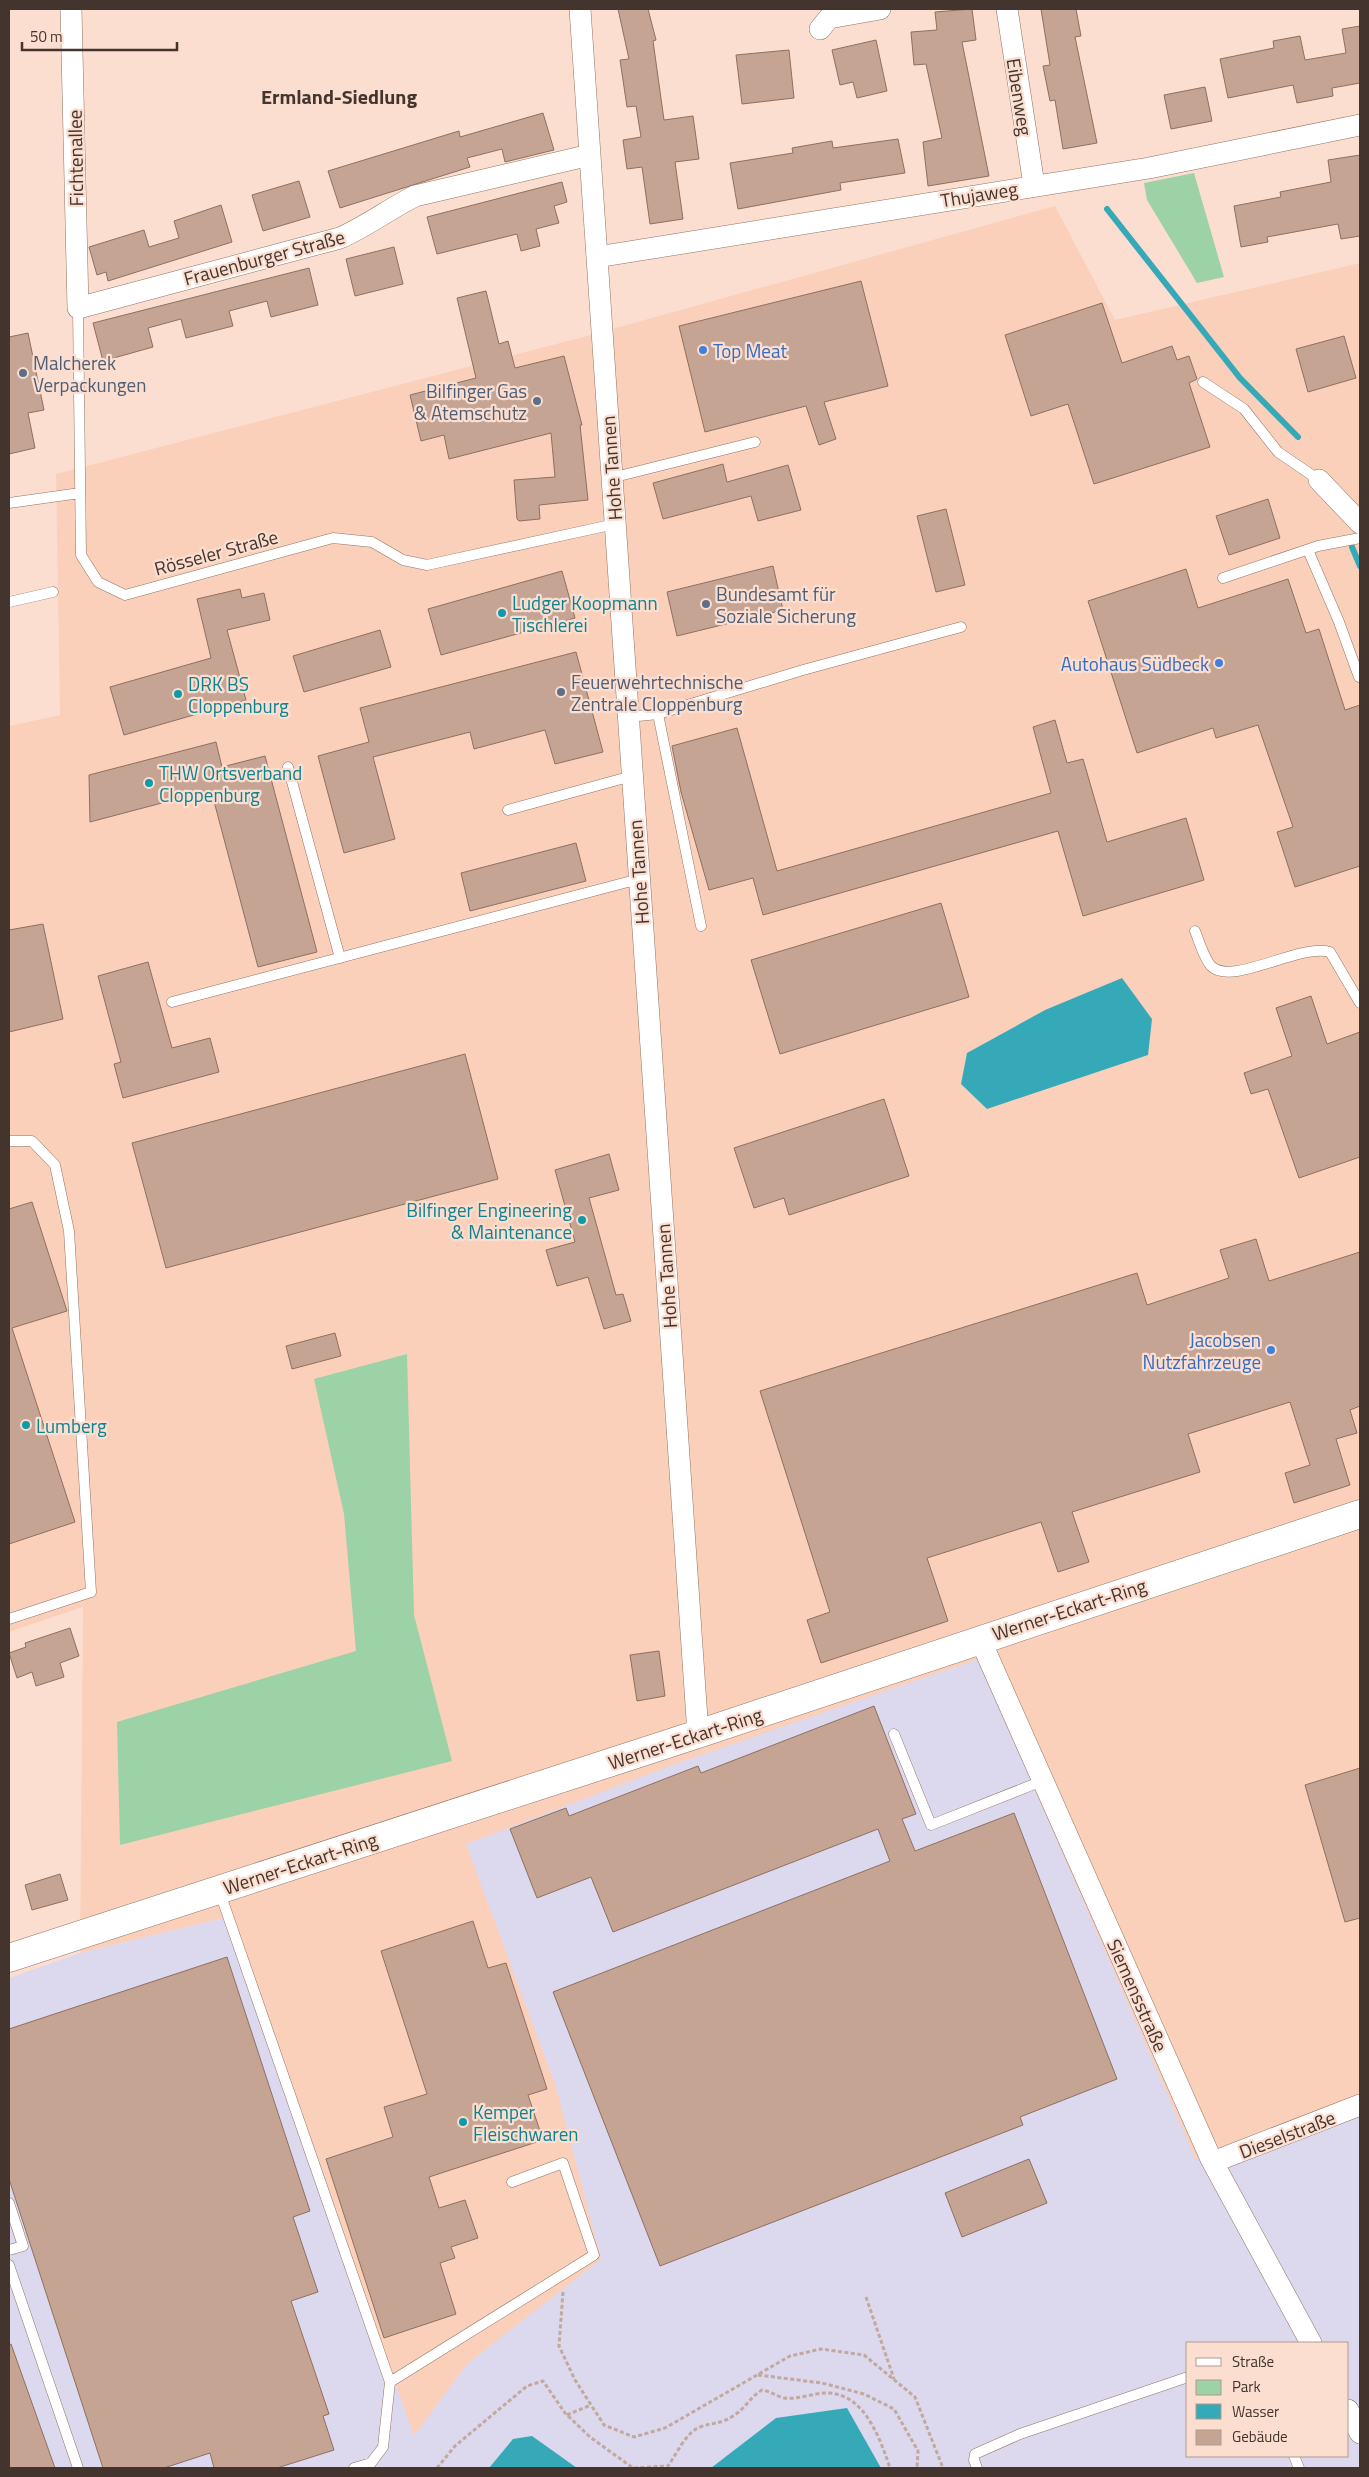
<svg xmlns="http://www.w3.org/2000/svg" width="1369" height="2477" font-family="'Titillium Web',sans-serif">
  <rect width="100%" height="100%" fill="#fbded0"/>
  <path fill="#fbd0bb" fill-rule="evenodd" d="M1055,206L1115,320L1360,263V2468H392L232,1916L80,1953L83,1607L9,1632V726L60,715L56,474L587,336ZM1188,2343H1348V2456H1188Z"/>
  <path fill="#dcd8ee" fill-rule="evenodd" d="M978,1659L1196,2160L1218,2158L1360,2109V2468H9V1978L80,1953L232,1916L414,2436L467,2364L601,2259L556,2087L466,1844L675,1764ZM1188,2343H1348V2456H1188Z"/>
  <path fill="#9cd2a6" d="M1194,173L1224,277L1197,283L1147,200L1144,183Z
    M407,1354L414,1615L452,1761L120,1845L117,1722L356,1651L344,1514L314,1379Z"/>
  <path fill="#36a9b8" d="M1122,978L1152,1019L1148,1055L987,1109L961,1084L967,1053L1045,1010Z
    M847,2408L881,2468H711L776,2418Z
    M532,2436L577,2468H489L513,2439Z"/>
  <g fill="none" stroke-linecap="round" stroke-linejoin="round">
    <path stroke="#36a9b8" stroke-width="6" d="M1107,209L1240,378L1298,437
      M1352,547L1360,566"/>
  </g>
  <path fill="#c5a493" stroke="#8e6f60" d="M618,9H648L656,40L653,41L664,120L693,116L699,159L675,162L683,219L650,224L642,167L627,169L623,140L641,137L636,106L627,107L620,60L629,59Z
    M972,9L976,40L962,42L989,176L928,186L923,142L942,138L926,64L914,65L911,32L937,30L935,12Z
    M1041,9H1076L1081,36L1075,37L1097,143L1063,149L1055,100L1050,101L1043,66L1050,65Z
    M1360,26V83L1332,88L1333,96L1297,103L1293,85L1228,98L1220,59L1274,48L1273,41L1300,36L1305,60L1346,53L1342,29Z
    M876,40L887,91L857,98L853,82L840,85L832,50Z
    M789,50L794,98L742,104L736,55Z
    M1205,87L1212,121L1171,129L1164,95Z
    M543,113L554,150L505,162L502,149L467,158L470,167L340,208L328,171L459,131L460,137Z
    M898,139L905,173L840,183L841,190L738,209L730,163L793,153L792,148L832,141L833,148Z
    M1360,155V236L1341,239L1338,224L1267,237L1268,242L1241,247L1234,206L1281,197L1280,192L1331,182L1328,160Z
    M299,181L310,217L263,231L252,195Z
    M562,182L567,202L554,206L559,223L536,229L540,246L521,251L517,234L437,254L427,217Z
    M221,205L232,242L108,281L106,272L97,275L89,247L144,230L149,247L179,238L174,221Z
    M394,247L403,284L355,296L346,259Z
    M309,268L318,305L271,317L267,301L229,311L233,326L186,338L181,319L148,328L153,347L103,361L93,323Z
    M861,281L888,386L824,402L836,439L819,445L806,406L705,432L679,326Z
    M486,291L499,344L508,341L515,368L564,356L582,425H580L588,500L539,505L540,519L519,521L517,519L514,480L555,477L551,433L449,459L444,435L421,441L410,395L476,378L457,298Z
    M1102,303L1122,363L1172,346L1177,360L1189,356L1197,379L1189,383L1210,447L1094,484L1068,404L1031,416L1005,335Z
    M28,333L44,410L28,413L35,448L9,454V337Z
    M1344,336L1356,378L1308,392L1296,349Z
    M723,464L727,482L788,465L801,510L758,521L751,496L663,519L653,483Z
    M1268,499L1280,538L1229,555L1216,516Z
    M946,509L965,585L936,592L917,516Z
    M773,566L783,610L677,636L667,592Z
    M1186,569L1198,608L1288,579L1306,633L1319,629L1345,710L1360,705V866L1295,887L1277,832L1293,827L1258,725L1216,738L1213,728L1137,753L1088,601Z
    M562,571L575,618L441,655L428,609Z
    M240,589L242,598L264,593L270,620L227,630L246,700L124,735L110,687L211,658L197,599Z
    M380,630L391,667L304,692L293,656Z
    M576,652L603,752L555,764L545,730L474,749L470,732L373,757L395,839L344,853L318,756L369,742L360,708Z
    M1055,720L1067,763L1083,759L1107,842L1186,818L1204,880L1083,916L1058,831L763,915L753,878L709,890L681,792L672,746L737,728L777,871L1051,793L1033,727Z
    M216,742L222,767L265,756L317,952L258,967L211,790L90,822L89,775Z
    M576,843L586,881L470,911L461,873Z
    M941,903L969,997L780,1054L751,960Z
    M43,924L63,1019L9,1032V930Z
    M148,962L172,1048L210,1038L219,1072L123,1098L114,1064L121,1062L98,976Z
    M1311,996L1327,1044L1360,1032V1157L1299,1178L1268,1089L1251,1094L1244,1073L1292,1056L1276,1008Z
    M465,1054L498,1179L166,1268L132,1143Z
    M884,1099L909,1176L789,1215L784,1198L754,1208L734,1148Z
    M609,1154L619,1190L589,1198L616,1295L623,1294L631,1321L604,1329L588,1277L557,1286L546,1250L575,1242L555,1170Z
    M32,1202L67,1311L12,1328L75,1522L9,1544V1209Z
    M1256,1239L1269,1281L1360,1252V1406L1350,1410L1357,1433L1336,1439L1350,1485L1294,1503L1285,1473L1310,1465L1290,1402L1188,1434L1200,1472L1072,1512L1089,1562L1058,1572L1041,1522L927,1558L948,1621L821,1663L807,1620L830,1612L760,1391L1137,1273L1147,1305L1229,1278L1220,1250Z
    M335,1333L341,1356L292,1369L286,1346Z
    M70,1628L79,1656L60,1663L64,1677L36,1686L32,1672L17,1678L9,1653L26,1647L25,1643Z
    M659,1651L665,1696L637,1701L630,1655Z
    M874,1706L916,1814L902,1819L915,1851L1014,1813L1117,2079L1020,2117L1023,2125L660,2266L553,1992L890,1861L878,1829L613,1932L591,1877L537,1898L510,1829L566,1808L569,1816L698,1766L701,1773Z
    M1360,1768V1918L1345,1922L1305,1785Z
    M60,1874L68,1900L32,1910L25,1885Z
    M473,1921L488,1968L506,1963L547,2089L528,2095L543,2140L429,2177L439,2208L465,2200L478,2238L451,2247L455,2258L440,2263L456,2314L384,2338L326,2159L393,2137L384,2107L427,2094L381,1951Z
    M227,1957L310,2211L293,2217L318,2292L291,2301L329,2414L323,2416L334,2450L277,2468H214L210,2453L164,2468H103L9,2179V2029Z
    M1029,2159L1047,2203L962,2237L945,2193Z
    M11,2344L55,2468H9V2345Z"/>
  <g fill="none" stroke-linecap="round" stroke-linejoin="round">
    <g stroke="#927363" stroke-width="11">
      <path id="lane" d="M78,308L81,555L98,582L125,595L333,538L372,542L403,560L427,565L615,524
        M1203,382L1244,409L1278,452L1319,480
        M611,478L755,442
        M9,503L80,493
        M1308,550L1339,622L1359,677
        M1223,578L1318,546L1360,538
        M9,602L53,592
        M658,714L701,926
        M628,717L658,714L803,670L961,627
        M288,767L340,958
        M508,810L632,776
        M1195,931C1199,941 1204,958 1211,966C1232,987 1299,943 1330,952L1360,1003
        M172,1002L639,879
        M9,1141H32L55,1165L69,1231L91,1592L9,1619
        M894,1734L931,1825L1042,1781
        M219,1890L390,2382L383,2447L371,2463L354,2468
        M9,2203L23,2246L9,2250
        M9,2265L78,2468
        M390,2382L594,2255L563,2163L512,2182
        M1294,2456L1299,2468
        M977,2468L974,2460L975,2454L1020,2434L1188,2377"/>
    </g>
    <g stroke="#927363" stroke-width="22">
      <path id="street" d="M71,9L78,308L340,238C367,226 389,209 415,196L590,155
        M580,9L698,1734
        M1007,9L1034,185
        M820,29L829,18L880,9
        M597,257L1149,168L1360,125
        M1319,480L1360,523
        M980,1639L1211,2159L1311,2343
        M1213,2162L1360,2105
        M1348,2410L1360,2433"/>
    </g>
    <g stroke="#927363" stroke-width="29">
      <path id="secondary" d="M9,1958L698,1734L1360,1514"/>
    </g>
    <path stroke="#c1a99d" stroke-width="3" stroke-dasharray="4 2.5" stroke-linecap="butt" d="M563,2292L559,2346L575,2380L604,2425L634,2437L665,2428L790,2356L821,2349L864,2355L915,2397L943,2468
      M866,2297L894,2379
      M758,2375L822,2383L864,2394L894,2409L918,2451L917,2468
      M567,2415L591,2405
      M437,2468L455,2446L527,2386L543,2381L565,2413L590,2437L633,2468
      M634,2468L668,2466C676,2455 686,2432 700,2427C713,2422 719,2425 733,2416C745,2409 750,2397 762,2390C770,2391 776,2396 784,2398C797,2400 813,2393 827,2393C864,2393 880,2438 890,2468"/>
    <use href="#lane" stroke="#fff" stroke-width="10"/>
    <use href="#street" stroke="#fff" stroke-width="21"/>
    <use href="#secondary" stroke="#fff" stroke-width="28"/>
  </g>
  <g fill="#3f7fe0" stroke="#fbded0" stroke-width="2">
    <circle cx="703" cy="350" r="5"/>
    <circle cx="1219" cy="663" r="5"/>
    <circle cx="1271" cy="1350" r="5"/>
  </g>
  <g fill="#5c6f8a" stroke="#fbded0" stroke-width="2">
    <circle cx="23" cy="373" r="5"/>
    <circle cx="537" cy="401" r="5"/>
    <circle cx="706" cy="604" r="5"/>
    <circle cx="561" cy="692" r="5"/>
  </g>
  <g fill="#0f9aa8" stroke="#fbded0" stroke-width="2">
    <circle cx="502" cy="613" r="5"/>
    <circle cx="178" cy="694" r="5"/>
    <circle cx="149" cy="783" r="5"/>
    <circle cx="582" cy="1220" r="5"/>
    <circle cx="26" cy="1425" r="5"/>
    <circle cx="463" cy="2122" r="5"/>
  </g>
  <g text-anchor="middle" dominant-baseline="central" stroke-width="4.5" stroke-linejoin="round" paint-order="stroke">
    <g font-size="19" fill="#43352e" stroke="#fbded0">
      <text transform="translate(1020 97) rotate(81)">Eibenweg</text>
      <text transform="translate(75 158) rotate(-91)">Fichtenallee</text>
      <text transform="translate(979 194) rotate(-9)">Thujaweg</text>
      <text transform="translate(264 257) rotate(-15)">Frauenburger Straße</text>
      <text transform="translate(611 468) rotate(-94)">Hohe Tannen</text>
      <text transform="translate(216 552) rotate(-15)">Rösseler Straße</text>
      <text transform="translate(638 872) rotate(-94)">Hohe Tannen</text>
      <text transform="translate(666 1276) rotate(-94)">Hohe Tannen</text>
      <text transform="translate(1069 1609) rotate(-18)">Werner-Eckart-Ring</text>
      <text transform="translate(685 1738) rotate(-18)">Werner-Eckart-Ring</text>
      <text transform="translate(300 1863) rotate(-18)">Werner-Eckart-Ring</text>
      <text transform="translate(1138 1995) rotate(66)">Siemensstraße</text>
      <text transform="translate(1287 2134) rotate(-21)">Dieselstraße</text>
    </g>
    <g font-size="19" fill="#366cbe" stroke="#fbded0" text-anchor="end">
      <text x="713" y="350" text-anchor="start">Top Meat</text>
      <text x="1209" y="663">Autohaus Südbeck</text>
      <text x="1261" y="1339">Jacobsen<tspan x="1261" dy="22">Nutzfahrzeuge</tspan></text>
    </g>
    <g font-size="19" fill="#4e5e75" stroke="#fbded0" text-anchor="start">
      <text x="33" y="362">Malcherek<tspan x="33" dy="22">Verpackungen</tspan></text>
      <text x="527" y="390" text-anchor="end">Bilfinger Gas<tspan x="527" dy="22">&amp; Atemschutz</tspan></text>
      <text x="716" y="593">Bundesamt für<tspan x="716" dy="22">Soziale Sicherung</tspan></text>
      <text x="571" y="681">Feuerwehrtechnische<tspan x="571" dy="22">Zentrale Cloppenburg</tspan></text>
    </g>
    <g font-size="19" fill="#0d838f" stroke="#fbded0" text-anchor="start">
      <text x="512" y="602">Ludger Koopmann<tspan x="512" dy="22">Tischlerei</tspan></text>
      <text x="188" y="683">DRK BS<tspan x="188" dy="22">Cloppenburg</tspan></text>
      <text x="159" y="772">THW Ortsverband<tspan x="159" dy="22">Cloppenburg</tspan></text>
      <text x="572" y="1209" text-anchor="end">Bilfinger Engineering<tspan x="572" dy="22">&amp; Maintenance</tspan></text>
      <text x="36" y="1425">Lumberg</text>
      <text x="473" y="2111">Kemper<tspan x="473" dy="22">Fleischwaren</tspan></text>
    </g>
    <g font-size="20" font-weight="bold" fill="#43352e" stroke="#fbded0">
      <text x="339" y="96">Ermland-Siedlung</text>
    </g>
  </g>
  <rect width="1369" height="2477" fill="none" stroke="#43352e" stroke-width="20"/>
  <rect x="1186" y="2342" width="162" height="115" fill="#fbded0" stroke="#b19a8f"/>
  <rect x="1196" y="2358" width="25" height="8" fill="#ffffff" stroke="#b19a8f"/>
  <text x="1232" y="2367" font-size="15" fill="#43352e">Straße</text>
  <rect x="1196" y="2380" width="25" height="15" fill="#9cd2a6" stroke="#b19a8f"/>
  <text x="1232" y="2392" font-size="15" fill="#43352e">Park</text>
  <rect x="1196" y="2404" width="25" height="15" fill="#36a9b8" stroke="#b19a8f"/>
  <text x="1232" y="2417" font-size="15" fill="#43352e">Wasser</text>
  <rect x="1196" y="2430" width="25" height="15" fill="#c5a493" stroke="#b19a8f"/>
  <text x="1232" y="2442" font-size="15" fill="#43352e">Gebäude</text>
  <path d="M22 42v8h155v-8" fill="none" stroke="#43352e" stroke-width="2.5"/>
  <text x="30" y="42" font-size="15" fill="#43352e" stroke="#fbded0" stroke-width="4" paint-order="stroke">50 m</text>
</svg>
